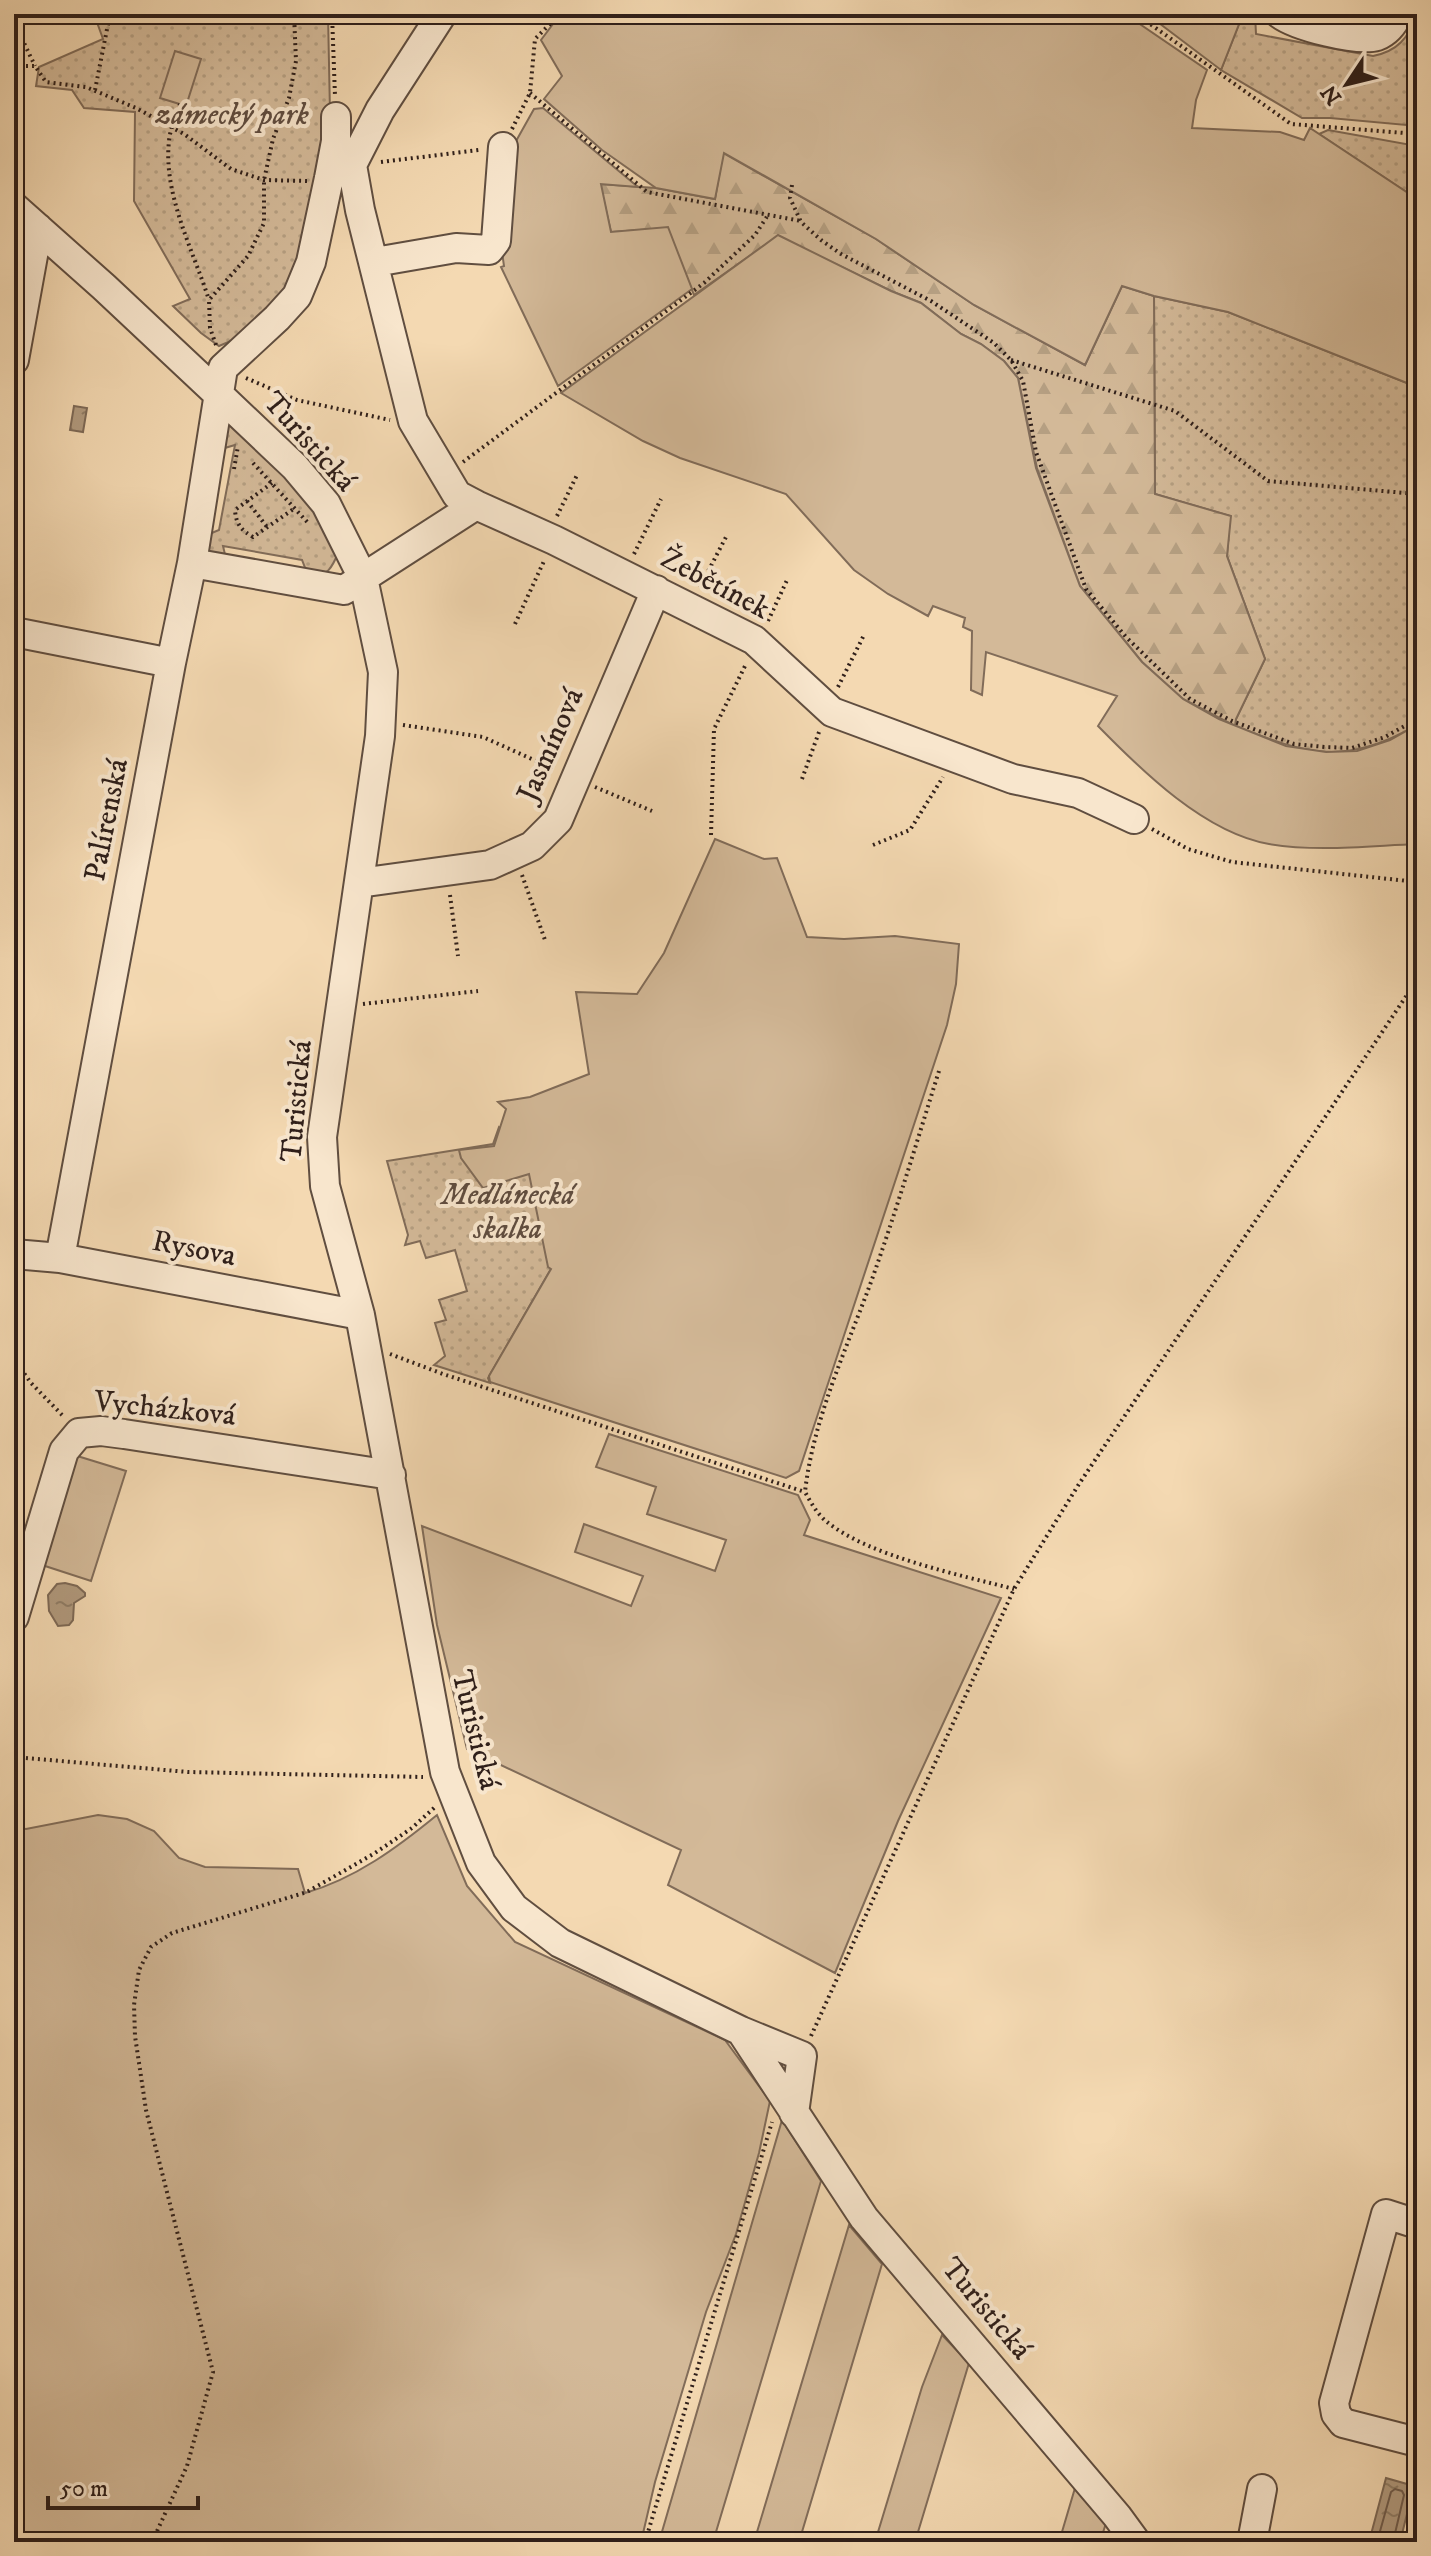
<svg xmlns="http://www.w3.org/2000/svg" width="1431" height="2556" font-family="'IM FELL DW Pica',serif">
  <defs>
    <pattern id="grass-dots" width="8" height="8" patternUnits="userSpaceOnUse" patternTransform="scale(2)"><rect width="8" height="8" fill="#d3b998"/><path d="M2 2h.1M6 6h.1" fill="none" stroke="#b59f82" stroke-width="1.8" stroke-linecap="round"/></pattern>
    <pattern id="forest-firs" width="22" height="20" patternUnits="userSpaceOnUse" patternTransform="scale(2)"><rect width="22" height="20" fill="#d3b998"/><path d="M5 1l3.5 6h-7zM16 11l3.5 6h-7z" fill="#b59f82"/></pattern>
    <pattern id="water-ripples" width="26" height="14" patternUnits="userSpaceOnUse" patternTransform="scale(2)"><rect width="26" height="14" fill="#b19a7e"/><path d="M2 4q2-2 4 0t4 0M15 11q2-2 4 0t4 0" fill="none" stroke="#907d66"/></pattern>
  </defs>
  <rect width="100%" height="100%" fill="#f4d9b2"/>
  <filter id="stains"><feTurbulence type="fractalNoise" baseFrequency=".0025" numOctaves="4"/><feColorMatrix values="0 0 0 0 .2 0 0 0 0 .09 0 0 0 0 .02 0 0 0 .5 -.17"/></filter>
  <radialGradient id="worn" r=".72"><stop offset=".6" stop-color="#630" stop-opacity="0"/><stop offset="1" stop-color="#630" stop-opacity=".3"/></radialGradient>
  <path fill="url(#grass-dots)" stroke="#816c59" stroke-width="2" d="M94,14H328L330,113L290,294L252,332L219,346L201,333L173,306L190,299L134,201L135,112L84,108L72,90L36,86L39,67L103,39Z
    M1243,14H1255L1256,34L1373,56C1398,51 1408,38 1417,15V126L1330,118H1302L1221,70Z
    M1328,130L1417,146V199L1319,134Z
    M1154,296L1228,312L1417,387V725C1344,766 1309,755 1235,726L1236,719L1265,659L1227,556L1230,516L1155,494Z
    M225,416L294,479L339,551C332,568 328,576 309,578L302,560L223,546L227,563L198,555L202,537L219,530L235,445L218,450Z
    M499,1127L574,1177V1229L488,1378L490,1383L434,1365L445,1356L435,1323L446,1320L439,1300L467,1291L455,1250L426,1258L420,1241L405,1245L408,1235L387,1161L493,1144Z"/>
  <path fill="url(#forest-firs)" stroke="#816c59" stroke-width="2" d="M723,153L876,239L974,305L1085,365L1122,286L1154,296L1155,494L1231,516L1227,556L1265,659L1236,719L1235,726L1183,699L1142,662L1080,586L1037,468L1018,378L1004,361L981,344L961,334L921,303L891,291L778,236L694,295L667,228L611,232L600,184L656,188L715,199Z"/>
  <path fill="#d3b998" stroke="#816c59" stroke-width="2" d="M565,14H1125L1207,70L1196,100L1192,128L1280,132L1304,140L1310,128L1417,199V387L1228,312L1154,296L1122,286L1085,365L974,305L876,239L724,153L715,199L656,188L602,150L544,99L562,76L541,40L556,20Z
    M1147,14H1243L1221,70Z
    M175,51L201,59L186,106L160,98Z
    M543,108L638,187L601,184L611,232L668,227L692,289L558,386L501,267L504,266L501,245L511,150L534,109Z
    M778,235L891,291L921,303L961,334L981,344L1004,361L1018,378L1036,468L1080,586L1142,662L1183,699L1219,719L1286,746L1326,752L1357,751L1390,740L1417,725V844C1368,846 1317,852 1269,844C1205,833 1142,771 1098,726L1117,696L986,652L982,695L971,690L972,631L963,627L965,618L933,606L928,616L888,594L854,570L786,494L680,458L643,441L561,393Z
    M715,839L764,859L777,858L807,937L844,939L895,936L959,944L956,984L947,1025L799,1471L786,1478L490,1382L489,1376L551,1269L548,1267L529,1174L483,1188L461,1158L459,1150L494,1146L506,1109L498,1102L530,1097L589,1074L576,992L637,994L664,953Z
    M609,1434L798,1495L810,1520L804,1535L1001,1598L898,1821L835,1973L668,1885L681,1850L467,1749L437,1625L422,1526L631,1606L643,1576L575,1552L584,1524L715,1571L726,1540L647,1514L656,1487L596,1467Z
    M74,1455L126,1471L91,1581L39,1564Z
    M98,1815L127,1819L154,1831L179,1858L205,1867L298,1869L305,1893C355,1879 398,1847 437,1815L467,1886L515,1942L725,2040L770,2101L759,2153L736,2234L706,2312L655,2482L641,2542H14V1827L26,1829Z
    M782,2120L821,2181L713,2542H659Z
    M849,2225L882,2264L799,2542H754Z
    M942,2335L969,2363L915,2542H875L922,2387Z
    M1075,2488L1106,2523L1100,2542H1059Z"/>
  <path fill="url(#water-ripples)" stroke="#7d6956" stroke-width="2" d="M74,406L87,408L83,432L70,430Z
    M65,1583L77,1586L85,1593V1596L74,1603L73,1620L69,1625L58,1626L49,1611L48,1595L57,1584Z
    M1386,2478L1414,2486L1400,2542H1369Z"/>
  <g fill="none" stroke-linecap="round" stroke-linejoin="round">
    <path stroke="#705c4c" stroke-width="2" d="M1377,2542L1391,2492L1395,2489L1402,2491L1404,2495L1393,2542"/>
    <g stroke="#604e40" stroke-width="32">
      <path id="minor" d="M1280,14C1296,26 1357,42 1377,36C1387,32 1394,23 1398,14
        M14,207L104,287L218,394L295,467L326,504L363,578L383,672L380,736L322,1137L325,1186L360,1315L445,1772L481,1863L514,1908L560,1943L741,2031L802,2056L794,2113
        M375,262L456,248L489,250L496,241L503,147
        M14,360L38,228
        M476,505L554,540L754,640L832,712L1013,779L1078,793L1134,819
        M192,563L344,590L476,505L457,495L413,421L360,210L352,165L380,110L442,14
        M14,632L171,663
        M359,883L490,865L532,846L558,820L656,590
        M14,1254L60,1258L360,1315
        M60,1258L171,663L192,563L223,368L277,318L297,296L311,262L329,178L336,141V117
        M14,1617L64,1451L79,1433L101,1431L124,1434L391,1475
        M741,2031L864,2218L1117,2516L1136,2542
        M1417,2224L1386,2214L1334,2403L1336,2414L1343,2423L1417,2442
        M1252,2542L1262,2489"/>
    </g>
    <path stroke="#2f1f1a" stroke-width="4" stroke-dasharray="2 4" stroke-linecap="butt" d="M332,14L335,96
      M1136,14L1291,124L1417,134
      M14,22L35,66
      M14,66H35L46,82L86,87L136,108L184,134L231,169L264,180L307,181
      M95,90L110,14
      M530,93L647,192L801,221
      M180,104C176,116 170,129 169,141C163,194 193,250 209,300
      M512,129L530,93L535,39L560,14
      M381,162L479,150
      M14,176L23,186
      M792,185L790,198L801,222L821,240L841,254L931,301L994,343L1011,360L1023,381L1036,452L1086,589L1126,637L1190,699L1232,721L1294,744L1325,747L1352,748L1385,737L1417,719
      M1413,206L1417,208
      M216,345L210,328L209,300L248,256L264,223V180L273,139L289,98L296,61L294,14
      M1011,360L1175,411L1268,481L1417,494
      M246,378L297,400L390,420
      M463,462L704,283L755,235L768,215
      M253,463L309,524
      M234,469L238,446
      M272,483L235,510C236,524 241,530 253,537L295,508
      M247,501L267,527
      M557,516L578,473
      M634,554L661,499
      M700,587L727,535
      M768,621L788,578
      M515,624L544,561
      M838,687L864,635
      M403,725L483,737L554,769
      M802,779L819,732
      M595,787L652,811
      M1152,829L1188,849L1232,862L1417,882
      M711,835L714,729L746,664
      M873,845L910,830L943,777
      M522,875L545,940
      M450,895L458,956
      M363,1004L478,991
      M939,1071C917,1141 896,1212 871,1282C846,1350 813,1420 805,1492C811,1503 818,1515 827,1522C869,1556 960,1575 1014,1589
      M390,1354L443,1374L805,1492
      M14,1359L31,1383L64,1417
      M14,1757L188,1772L423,1777
      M811,2036L1014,1589L1079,1484L1417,980
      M152,2542L187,2466L213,2372L146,2110L135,2036L134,2005L139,1970L151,1947L172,1933L307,1892L375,1853L412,1828L435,1807
      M645,2542L772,2122"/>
    <use href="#minor" stroke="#f8e6cd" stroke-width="28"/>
  </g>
  <g text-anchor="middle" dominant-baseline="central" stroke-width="8" stroke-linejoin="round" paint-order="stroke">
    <g font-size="30" font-style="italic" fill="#604d40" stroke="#f8e6cd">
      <text x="232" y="115">zámecký park</text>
      <text x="508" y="1195">Medlánecká<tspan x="508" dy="34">skalka</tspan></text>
    </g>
    <g font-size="30" fill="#2f1f1a" stroke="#f8e6cd">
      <text transform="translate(309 442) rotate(48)">Turistická</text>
      <text transform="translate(715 584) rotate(28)">Žebětínek</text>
      <text transform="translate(551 745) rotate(-66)">Jasmínová</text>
      <text transform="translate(107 820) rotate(-79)">Palírenská</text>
      <text transform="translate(297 1101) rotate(-85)">Turistická</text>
      <text transform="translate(194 1249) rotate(11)">Rysova</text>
      <text transform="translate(165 1409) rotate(6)">Vycházková</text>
      <text transform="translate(475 1730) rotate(76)">Turistická</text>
      <text transform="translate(986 2309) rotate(50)">Turistická</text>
    </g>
  </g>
  <rect width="1431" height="2556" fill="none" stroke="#f4d9b2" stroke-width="48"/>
  <rect x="16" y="16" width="1399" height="2524" fill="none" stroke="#2f1f1a" stroke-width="4"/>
  <rect x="24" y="24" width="1383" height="2508" fill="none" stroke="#2f1f1a" stroke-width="2"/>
  <g transform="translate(1347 84) rotate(235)" stroke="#f8e6cd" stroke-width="6" paint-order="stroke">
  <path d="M0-6L14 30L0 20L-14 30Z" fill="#2f1f1a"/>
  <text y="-12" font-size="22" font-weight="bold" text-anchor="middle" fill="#2f1f1a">N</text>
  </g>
  <path d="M48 2496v12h150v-12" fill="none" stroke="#2f1f1a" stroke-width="4"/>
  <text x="60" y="2496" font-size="24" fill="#2f1f1a" stroke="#f8e6cd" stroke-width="6" paint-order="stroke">50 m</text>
  <rect width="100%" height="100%" filter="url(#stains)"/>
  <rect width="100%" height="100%" fill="url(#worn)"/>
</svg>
